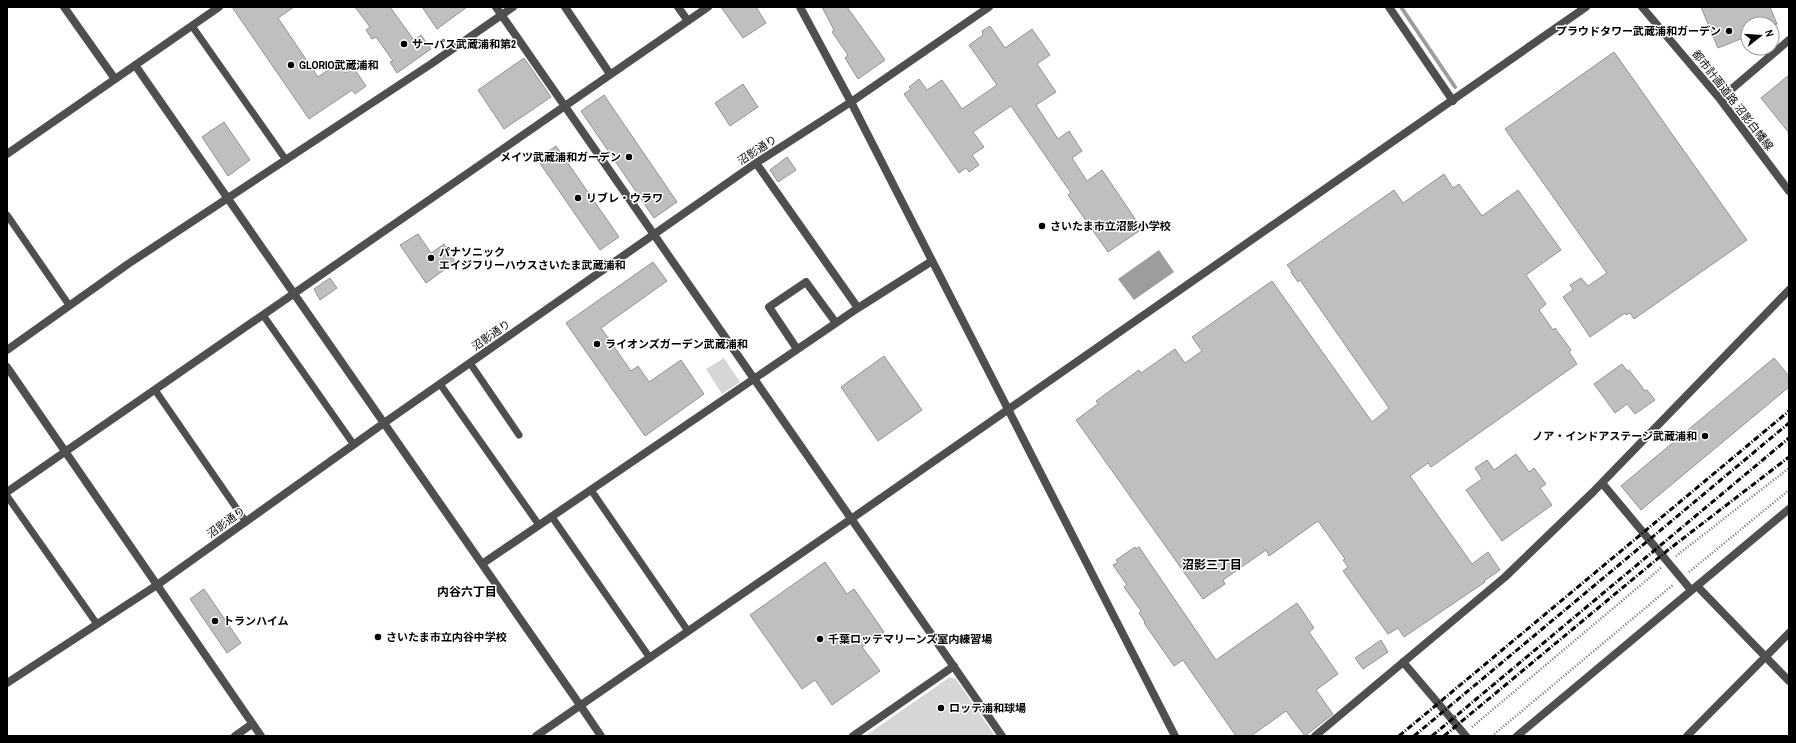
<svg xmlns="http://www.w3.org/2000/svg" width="1796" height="743" font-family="'Archivo Narrow','Noto Sans JP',sans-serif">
  <rect width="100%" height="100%" fill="#fff"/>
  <path fill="#d6d6d6" d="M724,358L740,382L722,394L706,369Z
    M950,677L956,679L995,736H865Z"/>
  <path fill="#9d9d9d" d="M1159,250L1174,272L1134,300L1118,279Z"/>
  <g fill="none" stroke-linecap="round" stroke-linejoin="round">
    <path stroke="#9d9d9d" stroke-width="4" d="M1401,7L1455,87"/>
  </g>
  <path fill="#bfbfbf" stroke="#939393" d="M232,7H294L278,18L318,77L338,63L345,73L353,67L366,86L355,94L352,90L309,119Z
    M355,7H390L414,40L421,35L431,49L397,73L390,62L393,61L376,37L372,39L366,30L370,27Z
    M422,7H467L437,29Z
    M721,7H756L766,23L743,38Z
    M822,7H847L885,60L858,79L845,58L848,55L832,32L834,30Z
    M1701,7H1770L1777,24H1748V36L1718,48Z
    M990,26L1005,48L1032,29L1050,55L1037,64L1056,92L1036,105L1058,139L1069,131L1082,151L1072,158L1087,181L1102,170L1142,229L1108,252L1068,195L1071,193L1011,106L973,132L984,147L972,155L979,165L969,172L966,168L959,173L904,94L911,89L909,87L919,79L927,90L942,80L962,109L997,85L969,45L983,35L982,31Z
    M1614,52L1747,240L1634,319L1630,313L1626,315L1625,313L1590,337L1563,297L1573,290L1570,285L1581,278L1588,286L1607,273L1505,129Z
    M524,58L551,97L504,129L478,90Z
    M1789,75V133L1761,98Z
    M743,84L758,107L730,126L715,103Z
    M604,95L677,202L654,218L581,111Z
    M224,122L250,160L228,176L202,137Z
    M556,146L619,237L600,250L537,159Z
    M787,157L796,170L778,182L770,170Z
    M1444,174L1453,188L1459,184L1482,216L1518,190L1561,250L1526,275L1546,304L1539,310L1553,330L1555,328L1571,350L1569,352L1577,364L1431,467L1428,463L1410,476L1472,564L1488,552L1500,570L1484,581L1485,582L1404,637L1398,628L1388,634L1343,571L1348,567L1343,560L1345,559L1318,521L1269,556L1266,550L1223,580L1225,584L1203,599L1076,420L1098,404L1096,401L1139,370L1141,373L1175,349L1185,363L1202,351L1192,337L1272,281L1372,422L1389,408L1300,280L1298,282L1291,272L1292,271L1287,265L1394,190L1403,203Z
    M418,234L431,253L444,244L455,262L426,283L400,245Z
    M653,262L667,281L601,328L631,371L638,366L649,382L681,360L704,394L645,436L566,323Z
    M330,278L337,288L320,300L314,289Z
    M884,356L922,410L878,441L841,387Z
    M1774,358L1789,376V387L1641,510L1621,486Z
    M1622,364L1627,371L1629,370L1645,391L1647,390L1655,400L1635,414L1627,404L1615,413L1594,384Z
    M1516,454L1529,472L1534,468L1546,484L1540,488L1552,505L1502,541L1466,490L1482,479L1475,468L1487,460L1494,470Z
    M1135,547L1136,549L1139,547L1216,660L1297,603L1314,628L1309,632L1338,674L1316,690L1333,714L1305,736L1286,711L1251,736H1236L1183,660L1174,666L1144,623L1145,622L1139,613L1141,611L1124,587L1127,585L1113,565L1118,562L1116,560Z
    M825,562L847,594L854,589L884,632L862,647L880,671L832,705L815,680L802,689L750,615Z
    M204,589L241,643L227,653L190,599Z
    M1381,640L1388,652L1363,669L1355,658Z"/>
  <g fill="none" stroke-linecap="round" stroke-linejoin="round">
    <path stroke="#717171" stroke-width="2.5" stroke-dasharray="1 2" stroke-linecap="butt" d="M1676,556L1789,468
      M1689,572L1789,490
      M1472,727L1661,568
      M1492,736L1674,584"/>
    <path stroke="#4f4f4f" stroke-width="7" d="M192,26L286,160
      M7,215L69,305
      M263,315L354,445
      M470,363L519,435
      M440,384L539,525
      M155,390L246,522
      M591,490L688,631
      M7,496L97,624
      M552,517L650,658"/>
    <path stroke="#4f4f4f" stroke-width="8" d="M64,7L115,79
      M496,7L1002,736
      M565,7L610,74
      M678,7L688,21
      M800,7L851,102L1175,736
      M1389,7L1453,101
      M135,65L580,705
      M7,154L219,7
      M756,163L858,308
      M797,349L769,307L806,282L836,323
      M7,350L128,264L431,64L513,7
      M1602,483L1691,590
      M7,492L708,7
      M482,564L858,308L932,261
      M1697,586L1789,681
      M1403,662L1466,736
      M7,683L157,585L384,423L756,163L851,102L989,7
      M235,736L252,724
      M853,736L954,666
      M1315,736L1505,577L1593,492L1789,290
      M1687,736L1789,633"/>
    <path stroke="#4f4f4f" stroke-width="8" d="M1642,7L1720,99L1789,191
      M1720,99L1789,40
      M7,367L261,736
      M580,705L601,736
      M536,736L851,519L1586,7
      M1517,736L1789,509"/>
    <path stroke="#000" stroke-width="3" stroke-dasharray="6 2 1 2" stroke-linecap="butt" d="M1399,736L1789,411
      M1414,736L1789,423
      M1432,736L1789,438
      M1444,736L1668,550L1789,457"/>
  </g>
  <g fill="#000" stroke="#fff" stroke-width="1.5">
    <circle cx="1729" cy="31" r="4"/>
    <circle cx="404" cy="44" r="4"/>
    <circle cx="291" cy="65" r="4"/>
    <circle cx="629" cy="157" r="4"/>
    <circle cx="578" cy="198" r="4"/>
    <circle cx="1042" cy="226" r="4"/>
    <circle cx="431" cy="258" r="4"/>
    <circle cx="597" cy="344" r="4"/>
    <circle cx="1705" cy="436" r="4"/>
    <circle cx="215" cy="621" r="4"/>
    <circle cx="378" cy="637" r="4"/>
    <circle cx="820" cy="639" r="4"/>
    <circle cx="941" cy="708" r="4"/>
  </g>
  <g text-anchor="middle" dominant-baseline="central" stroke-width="3" stroke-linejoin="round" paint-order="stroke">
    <g font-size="11" font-weight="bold" fill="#000" stroke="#fff" text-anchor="start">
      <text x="1721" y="31" text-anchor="end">プラウドタワー武蔵浦和ガーデン</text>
      <text x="412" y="44">サーパス武蔵浦和第2</text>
      <text x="299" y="65">GLORIO武蔵浦和</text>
      <text x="621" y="157" text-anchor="end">メイツ武蔵浦和ガーデン</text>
      <text x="586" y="198">リブレ・ウラワ</text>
      <text x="1050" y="226">さいたま市立沼影小学校</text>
      <text x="439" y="252">パナソニック<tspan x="439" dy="13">エイジフリーハウスさいたま武蔵浦和</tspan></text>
      <text x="605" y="344">ライオンズガーデン武蔵浦和</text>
      <text x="1697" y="436" text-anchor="end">ノア・インドアステージ武蔵浦和</text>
      <text x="223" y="621">トランハイム</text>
      <text x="386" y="637">さいたま市立内谷中学校</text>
      <text x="828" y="639">千葉ロッテマリーンズ室内練習場</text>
      <text x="949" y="708">ロッテ浦和球場</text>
    </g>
    <g font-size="11" fill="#000" stroke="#fff">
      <text transform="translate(1733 100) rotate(52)">都市計画道路 沼影白幡線</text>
      <text transform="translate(757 150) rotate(-33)">沼影通り</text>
      <text transform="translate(491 335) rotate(-35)">沼影通り</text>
      <text transform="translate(226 522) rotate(-36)">沼影通り</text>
    </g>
    <g font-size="12" font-weight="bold" fill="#000" stroke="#fff">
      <text x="1212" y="565">沼影三丁目</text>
      <text x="467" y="592">内谷六丁目</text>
    </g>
  </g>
  <rect width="1796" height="743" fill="none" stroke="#000000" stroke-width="16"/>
  <g transform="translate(1760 36) rotate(73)"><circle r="19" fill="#ffffff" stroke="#999999"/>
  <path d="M0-3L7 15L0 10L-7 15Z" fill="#000000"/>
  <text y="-6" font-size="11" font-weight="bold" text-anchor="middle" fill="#000000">N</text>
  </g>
</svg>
